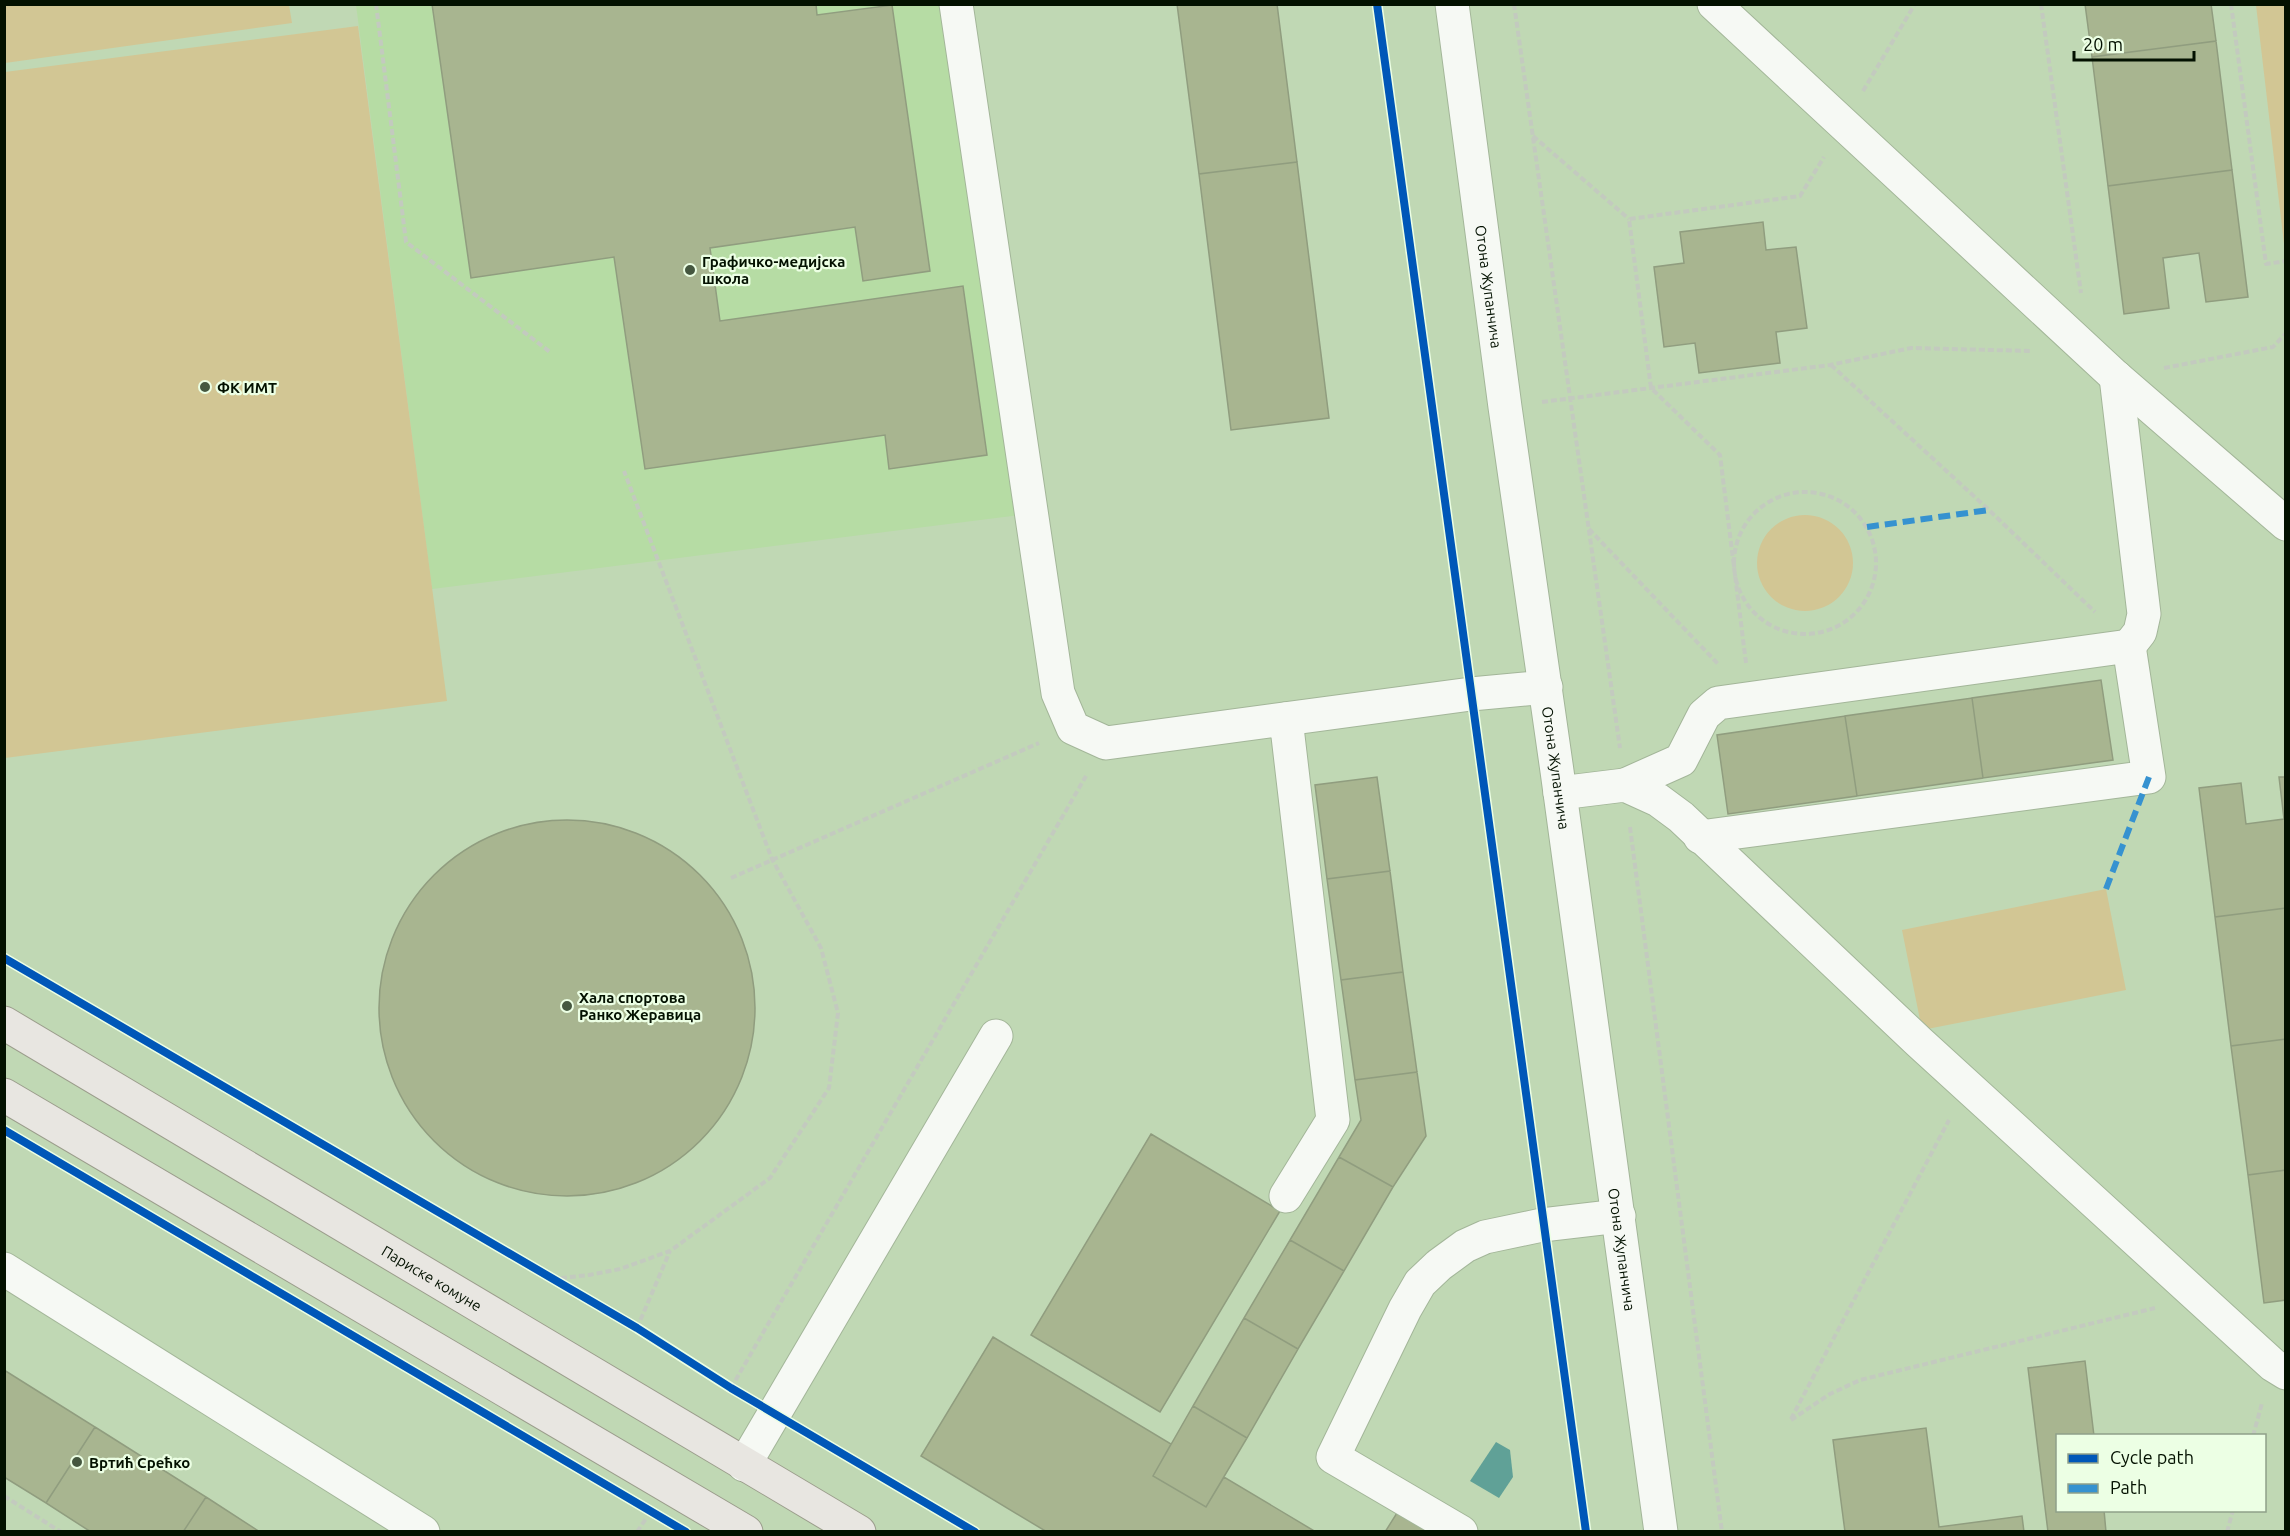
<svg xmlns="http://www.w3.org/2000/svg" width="2290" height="1536" font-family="Ubuntu,sans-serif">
  <rect width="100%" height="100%" fill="#c0d8b4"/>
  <path fill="#b6dca4" d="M356,5H950L1027,514L432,589Z"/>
  <path fill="#d2c694" d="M4,5H289L292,23L5,63Z
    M2256,5H2285L2284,244Z
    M358,26L447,701L5,758V72Z
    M1757 563a48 48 0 1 1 96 0a48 48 0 1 1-96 0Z
    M2106,889L2126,990L1922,1030L1902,930Z"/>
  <path fill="#60a197" d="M1496,1442L1510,1450L1513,1477L1499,1498L1470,1481Z"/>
  <path fill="#a8b590" stroke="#909d7f" stroke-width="1.5" d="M432,4H816L817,15L892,5L930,271L863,281L855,227L710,248L720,321L963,286L987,455L889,469L885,435L645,469L614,257L471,278Z
    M1177,4H1277L1297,162L1199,174Z
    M2085,4H2211L2216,41L2092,57Z
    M2216,41L2232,170L2108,186L2092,57Z
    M1297,162L1329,418L1231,430L1199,174Z
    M2232,170L2248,297L2206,302L2199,253L2163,258L2169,308L2124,314L2108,186Z
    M1763,222L1766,250L1796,247L1807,328L1776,332L1780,363L1699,373L1695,343L1664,347L1654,267L1684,263L1680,232Z
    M2101,680L2113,760L1983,778L1972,698Z
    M1972,698L1983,778L1857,796L1845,716Z
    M1845,716L1857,796L1728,814L1717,735Z
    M1377,777L1390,871L1327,879L1315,785Z
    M2279,777H2286V908L2215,917L2199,788L2241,783L2246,824L2284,819Z
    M379 1008a188 188 0 1 1 376 0a188 188 0 1 1-376 0Z
    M1390,871L1403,972L1341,980L1327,879Z
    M2286,908V1039L2231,1046L2215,917Z
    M1403,972L1417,1072L1355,1080L1341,980Z
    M2286,1039V1170L2248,1175L2231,1046Z
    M1417,1072L1426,1136L1393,1187L1339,1157L1361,1120L1355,1080Z
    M1151,1134L1280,1211L1160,1412L1031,1335Z
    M1339,1157L1393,1187L1344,1271L1290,1240Z
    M2286,1170V1300L2264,1303L2248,1175Z
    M1290,1240L1344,1271L1298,1349L1244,1318Z
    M1244,1318L1298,1349L1247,1438L1193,1406Z
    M993,1337L1171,1444L1153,1476L1206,1507L1224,1477L1316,1532H1047L921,1456Z
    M2085,1361L2094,1436H2058V1510H2104L2106,1532H2048L2028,1368Z
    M4,1370L95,1427L46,1503L4,1477Z
    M1193,1406L1247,1438L1206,1507L1153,1476Z
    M95,1427L206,1497L183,1532H91L46,1503Z
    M1926,1428L1939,1527L2022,1516L2024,1532H1845L1833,1440Z
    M206,1497L260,1532H183Z
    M1402,1505L1444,1532H1385Z"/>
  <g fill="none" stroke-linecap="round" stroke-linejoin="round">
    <g stroke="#a3b699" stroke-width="35">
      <g id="minor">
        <path d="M956,4L1058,693L1073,728L1106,743L1471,694L1546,687"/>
        <path id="s1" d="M1452,4L1505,407L1557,771L1661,1532"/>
        <path d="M1714,4L2116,377L2286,524"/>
        <path d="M2116,377L2144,614L2140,632L2129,646"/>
        <path d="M1625,785L1681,760L1704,715L1718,703L2129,646L2149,777L1700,837"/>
        <path d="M1560,793L1625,785L1658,800L1681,817L1919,1042L2273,1365L2286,1373"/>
        <path d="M1286,1196L1333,1120L1286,719"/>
        <path d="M4,1269L423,1532"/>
        <path d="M744,1465L996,1036"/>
        <path d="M1461,1532L1333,1457L1405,1309L1420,1283L1439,1265L1465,1246L1485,1237L1542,1225L1619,1216"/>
      </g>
    </g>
    <g stroke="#9b9d8c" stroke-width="35">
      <g id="major">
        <path id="s2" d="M4,1023L859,1532"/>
        <path d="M4,1095L746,1532"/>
      </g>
    </g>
    <path stroke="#c3cabf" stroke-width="4" stroke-dasharray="6 3" stroke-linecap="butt" d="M376,4L406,242L550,352
      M1514,4L1620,748
      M2041,4L2081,293
      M2231,4L2266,264L2286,261
      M1863,91L1915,4
      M1533,136L1629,219
      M1831,365L1989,510L2095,612
      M2164,368L2273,347L2286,333
      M1542,402L1830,365L1911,348L2031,351
      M1734 563a71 71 0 1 1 142 0a71 71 0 1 1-142 0Z
      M1589,529L1719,665
      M1746,663L1720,455L1651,388L1629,219L1800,196L1824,157
      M1630,827L1722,1532
      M731,878L1039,743
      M552,1279L589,1275L620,1269L670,1251L770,1178L829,1088L838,1013L821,948L772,859L624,471
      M637,1328L670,1251
      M731,1388L1086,776
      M1791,1419L1949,1120
      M1791,1420L1830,1394L1860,1380L2155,1308
      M2253,1436L2262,1403
      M4,1496L61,1532
      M637,1532L647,1517
      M2227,1532L2233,1510"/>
    <use href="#minor" stroke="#f6f9f4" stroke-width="33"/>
    <use href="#major" stroke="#e8e6e1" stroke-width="33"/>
    <path stroke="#3692d0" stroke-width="6" stroke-dasharray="12 6" stroke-linecap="butt" d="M1867,527L1989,510
      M2106,889L2149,777"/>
    <g stroke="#ecffe4" stroke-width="11">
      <path id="cycleway" d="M1377,4L1586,1532
        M4,958L637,1328L731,1388L975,1532
        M4,1130L686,1532"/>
    </g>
    <use href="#cycleway" stroke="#0057b8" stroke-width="8"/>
  </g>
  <g fill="#45573f" stroke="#ecffe4" stroke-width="2">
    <circle cx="690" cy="270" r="6"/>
    <circle cx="205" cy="387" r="6"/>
    <circle cx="567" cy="1006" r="6"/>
    <circle cx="77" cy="1462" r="6"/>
  </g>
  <g text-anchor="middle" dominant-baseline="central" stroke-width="4.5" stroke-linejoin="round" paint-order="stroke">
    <g font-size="15" font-weight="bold" fill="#031100" stroke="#ecffe4" text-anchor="start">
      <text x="702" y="261">Графичко-медијска<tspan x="702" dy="17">школа</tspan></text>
      <text x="217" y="387">ФК ИМТ</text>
      <text x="579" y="997">Хала спортова<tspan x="579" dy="17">Ранко Жеравица</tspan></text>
      <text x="89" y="1462">Вртић Срећко</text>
    </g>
    <g font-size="15" fill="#031100" stroke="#ecffe4">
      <text stroke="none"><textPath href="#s1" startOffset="285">Отона Жупанчича</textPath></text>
      <text stroke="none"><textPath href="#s1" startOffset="771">Отона Жупанчича</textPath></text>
      <text stroke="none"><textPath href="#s1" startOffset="1257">Отона Жупанчича</textPath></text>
      <text stroke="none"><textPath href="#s2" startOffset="498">Париске комуне</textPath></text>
    </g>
  </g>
  <rect width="2290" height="1536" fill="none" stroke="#031100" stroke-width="12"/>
  <rect x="2056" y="1434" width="210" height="78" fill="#ecffe4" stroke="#8fa089" stroke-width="1.5"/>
  <rect x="2068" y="1454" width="30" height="9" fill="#0057b8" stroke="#8fa089" stroke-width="1.5"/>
  <text x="2110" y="1464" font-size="18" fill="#031100">Cycle path</text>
  <rect x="2068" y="1484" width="30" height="9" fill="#3692d0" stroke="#8fa089" stroke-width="1.5"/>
  <text x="2110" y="1494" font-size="18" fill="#031100">Path</text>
  <path d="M2074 51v9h120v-9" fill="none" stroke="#031100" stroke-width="3"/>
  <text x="2083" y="51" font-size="18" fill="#031100" stroke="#ecffe4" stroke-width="4.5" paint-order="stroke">20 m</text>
</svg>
